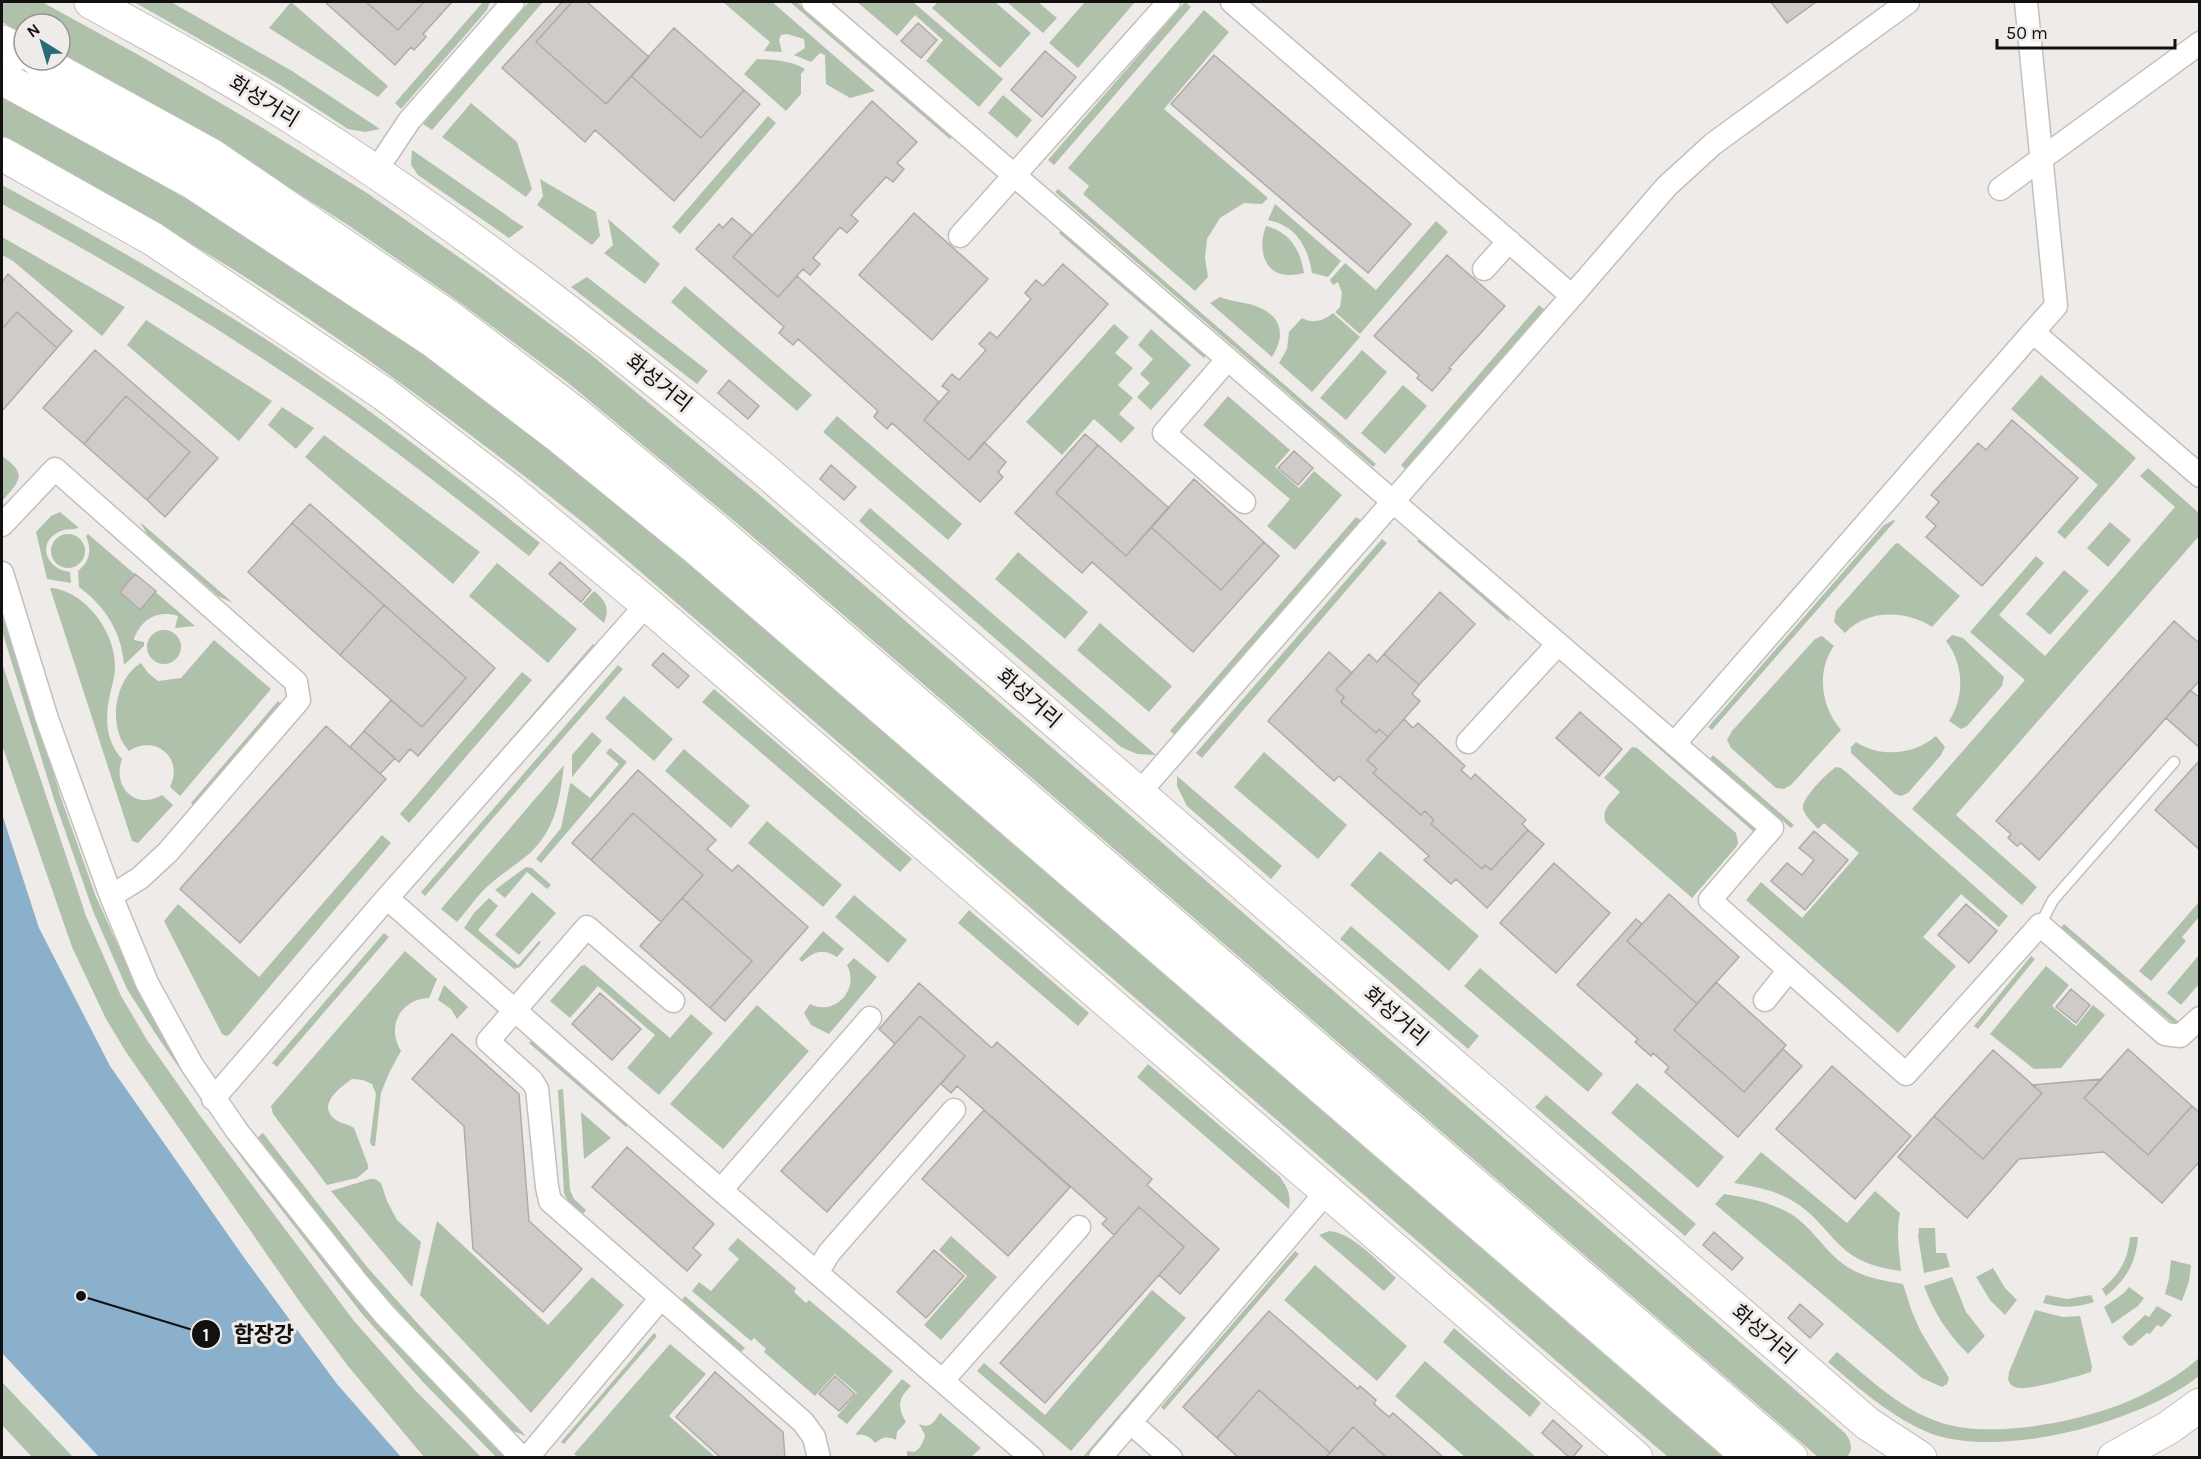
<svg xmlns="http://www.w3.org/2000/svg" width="2201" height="1459" font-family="Karla,'Noto Sans KR',sans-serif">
  <rect width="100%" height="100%" fill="#efebe8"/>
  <path fill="#afc1ab" d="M2,2H42L144,58L261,127L367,193L483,274L590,354L762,497L1845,1433C1851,1441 1854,1449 1847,1457H1818L739,525L567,382L462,304L345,223L242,158L60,54V24H24V34L2,22Z
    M134,2H171L292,71L380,129L365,132L348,129L282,86Z
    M291,2L388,86L378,97L269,28Z
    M483,2H490L487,10L401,109L395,103Z
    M529,2H543L432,130L423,124Z
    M723,2H772L875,91L850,98L826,84L825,55L820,53L811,62L794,55L805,48L804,39L787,34L781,35L779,40L782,52L764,51L770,42Z
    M790,2H797L953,136L950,139Z
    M857,2H913L1003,79L979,107L926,61L943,40L915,15L897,36Z
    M938,2H995L1031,33L1000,68L932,8Z
    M1007,2H1038L1057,18L1043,33Z
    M1085,2H1135L1078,68L1049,43Z
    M1185,2L1191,7L1054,165L1048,160Z
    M1204,10L1229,32L1164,109L1268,198L1262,204L1244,203L1220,218L1207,239L1205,258L1208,277L1195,291L1083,194L1089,186L1068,168Z
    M757,59C774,60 790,60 805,69L801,74V94L786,111L744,74Z
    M2,94L93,144L210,213L413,346L526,429L699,573L1723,1457H1668L585,524C486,445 385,369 279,299C190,240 95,188 2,136Z
    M1003,95L1032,120L1017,138L988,113Z
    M471,103L517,142L532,189L526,197L442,137Z
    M768,116L776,123L680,234L672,227Z
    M412,150L519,224L524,227L509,238L418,175L411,165Z
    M540,179L596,212L600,236L592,245L537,205L543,196Z
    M2,185C94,235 185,287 273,344C366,405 453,474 540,543L529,556C443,487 356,419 263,359C178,303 91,252 2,204Z
    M1058,189L1376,464L1373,467L1055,192Z
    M1275,204L1341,261L1328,277L1312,273C1308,247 1296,225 1268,220Z
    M608,219L660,264L645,284L604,253L613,245Z
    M1436,221L1448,232L1360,334L1335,312L1340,307L1342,293L1338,282L1333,285L1330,280L1345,263L1376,290Z
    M1266,226C1290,232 1300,249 1304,273C1299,274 1294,275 1289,275C1262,275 1258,246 1266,226Z
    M1063,229L1207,354L1204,358L1059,233Z
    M2,237L125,307L102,336L13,261L2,255Z
    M587,277L708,371L697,384L571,287Z
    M685,286L812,395L797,411L671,302Z
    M1220,297C1232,302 1247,302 1258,307C1283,317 1285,336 1272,357L1210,303Z
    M1539,305L1545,310L1406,470L1401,465Z
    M1333,313L1360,337L1312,392L1279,363L1287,349L1289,332L1302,318C1313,324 1323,321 1333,313Z
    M146,320L272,401L239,441L127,345Z
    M1114,324L1129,337L1115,353L1133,368L1118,385L1133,398L1119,414L1135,428L1121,443L1094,419L1062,455L1026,422Z
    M1151,329L1191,365L1151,410L1137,397L1150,383L1140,374L1153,359L1138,345Z
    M1362,350L1387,372L1346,420L1320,398Z
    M2041,375L2136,458L2065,539L2057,532L2098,485L2011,409Z
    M1403,385L1427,406L1385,454L1361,433Z
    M1228,396L1290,450L1275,467L1299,488L1314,471L1342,495L1295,550L1267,526L1290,499L1203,425Z
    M282,407L314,428L296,449L268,425Z
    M837,416L962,524L948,540L823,432Z
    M324,435L480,552L453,584L305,457Z
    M2,456C28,474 20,481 2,501Z
    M2148,468L2199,513V536L1956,815L2037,887L2022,905L1912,809L2025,680L1970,632L2036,556L2044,563L1999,615L2045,656L2175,507L2140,476Z
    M870,508L1156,755L1137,754L1121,747L859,521Z
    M60,512L79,528C72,530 64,528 57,533C36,545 48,570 70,572L71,583L47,579L36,532L51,516Z
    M1356,517L1362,521L1176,736L1170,731Z
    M1894,520L1895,521L1712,730L1708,727L1884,525Z
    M140,522L233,603L218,596L147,534Z
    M2110,522L2131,540L2108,567L2087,548Z
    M51 551a17 17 0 1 1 34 0a17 17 0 1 1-34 0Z
    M88,534L195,626L175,628L178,616C157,610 143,618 134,638V640L144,642V646L124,665C122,633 105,606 79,587L78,571C90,561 92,550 86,536Z
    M1420,537L1509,617L1510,622L1417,541Z
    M1382,539L1387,543L1202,758L1196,753Z
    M1898,543L1960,596L1932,627C1906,610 1867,609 1845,633L1834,622L1836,611L1895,544Z
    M1018,552L1088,612L1065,639L995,579Z
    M497,563L577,629L548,663L469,596Z
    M2064,570L2089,591L2050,635L2026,614Z
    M50,588C85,590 116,633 115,667C115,677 112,685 110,694C105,718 105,740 122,759C112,786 135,811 162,795L173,805L138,843L132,841Z
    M594,591C606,601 610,608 604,623L582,604Z
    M2,600L61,798L96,897L140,994L240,1146L308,1240L428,1377L507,1457H496L423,1382L363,1315L243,1160L155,1033L127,989L93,911L54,799L2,631Z
    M1100,623L1172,686L1149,712L1077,650Z
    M147 647a17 17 0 1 1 34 0a17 17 0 1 1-34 0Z
    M1952,635L1963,638L2004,677L2002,686L1967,726L1961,729L1949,721C1965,697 1964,664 1946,641Z
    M1822,636L1834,646C1816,671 1821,707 1841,730L1791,785L1784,789L1776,788L1731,748L1727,740L1732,731L1815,639Z
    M214,640L271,689L180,796L170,787C184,758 156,734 129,751C107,728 114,679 141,663L148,673L158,681L181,678Z
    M593,644L598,647L407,859Z
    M2,663L86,916L121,996L147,1040L198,1113L354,1321L415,1390L481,1457H424L348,1366L302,1305L126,1052L106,1019L72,947L2,745Z
    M618,665L623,669L425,896L421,892Z
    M522,672L532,680L409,823L400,814Z
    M714,689L912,859L900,872L702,702Z
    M624,696L673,739L654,761L605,718Z
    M278,701L281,704L194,806L191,803Z
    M1637,729L1646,733L1756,828L1754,832Z
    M592,732L602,741L572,777V755Z
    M1936,736L1945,747L1941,755L1908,793L1901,796L1895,794L1851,753V747L1856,742C1880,758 1914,755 1936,736Z
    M1632,747L1637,748L1736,833L1738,842L1737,846L1692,898L1606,823C1600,810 1612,802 1620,792L1604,778Z
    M610,748L627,762L541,863L536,859L561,828L570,784L571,783L590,798L619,764L606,753Z
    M684,749L750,806L731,828L665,771Z
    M1264,752L1347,825L1318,859L1234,787Z
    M1713,755L1794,825L1791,828L1710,759Z
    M564,765C560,798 556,829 530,853C517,864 503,873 490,884C477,895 468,910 457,922L441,909Z
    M1836,767L1841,768L1846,772L2008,916L1999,927L1961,894L1923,937L1956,966L1898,1033L1746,900L1761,882L1802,918L1859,853L1824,823L1818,829C1813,823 1805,816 1803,809C1800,800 1827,773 1836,767Z
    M1177,776L1282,866L1271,879L1187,806L1177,786Z
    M767,821L842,885L823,907L748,843Z
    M382,835L391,843L229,1035L226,1036L222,1034L164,921L178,904L259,977Z
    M1380,851L1479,936L1449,971L1350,885Z
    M526,867L532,868L551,885L547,889L527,872L505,898L495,890Z
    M532,892L556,913L519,955L495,935Z
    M854,895L907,940L888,963L835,917Z
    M489,898L498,906L478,930L518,965L539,941L541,942L520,967L514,969L464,928L474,913Z
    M2199,902V917L2182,937L2186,941L2151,981L2139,971Z
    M969,910L1089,1013L1078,1026L958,923Z
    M2064,924L2180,1023L2177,1027L2061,928Z
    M1351,926L1479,1036L1468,1049L1340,939Z
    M823,931L844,949L837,957C823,948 814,951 802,962L799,959Z
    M384,933L389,937L277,1067L272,1063Z
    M405,951L437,979L429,998C400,999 386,1027 401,1051L389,1073L381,1093L375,1146H372L370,1142L376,1094L372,1084L363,1080L352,1079C339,1088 316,1106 336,1120C342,1124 348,1124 354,1128L368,1165V1169L357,1178L327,1185L273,1114L271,1106Z
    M2199,955V984L2181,1005L2167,993Z
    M2031,956L2035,959L1978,1029L1974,1026Z
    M854,958L877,977L829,1034L811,1025L804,1013L810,1004C835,1017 860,989 847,965Z
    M585,965L670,1038L691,1014L713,1033L659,1095L627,1068L655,1035L598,986L570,1018L550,1001L581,966Z
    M2046,966L2069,985L2052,1006L2076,1026L2093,1005L2105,1015L2061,1068L2034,1069L1990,1034Z
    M1480,968L1603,1074L1588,1092L1464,986Z
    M444,985L468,1007L457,1019L451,1009L438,1000Z
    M757,1005L809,1051L723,1149L670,1104Z
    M532,1040L629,1124L626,1127L529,1043Z
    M1148,1064L1280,1177C1288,1188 1291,1195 1289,1209L1137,1077Z
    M1637,1083L1724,1157L1698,1188L1611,1113Z
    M563,1089L570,1190L574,1199L586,1210L583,1214L569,1203L564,1193L558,1090Z
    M1546,1095L1696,1224L1685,1236L1535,1107Z
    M581,1112L611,1138L584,1159Z
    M263,1133L367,1267L428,1335L526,1436L513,1431L424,1339L362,1271L258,1137Z
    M1761,1152L1847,1223L1875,1191L1900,1213C1896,1233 1899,1251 1901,1271C1881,1268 1862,1264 1845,1250C1829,1236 1818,1218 1799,1205C1780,1191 1757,1187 1734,1183Z
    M370,1179H375L381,1183L387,1201L397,1220L421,1242L412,1287L331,1191Z
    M1724,1194C1748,1198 1770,1202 1791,1214C1810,1226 1821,1245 1838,1260C1856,1276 1879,1280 1903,1284L1912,1312L1921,1332L1949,1378L1947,1384L1942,1387L1922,1378L1715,1204Z
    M437,1221L548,1325L592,1277L624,1305L531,1413L420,1295Z
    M1919,1228H1935L1936,1253H1946L1950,1267L1924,1273L1918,1236Z
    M1329,1231C1353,1233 1378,1262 1396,1278L1384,1291L1319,1235Z
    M1275,1233L1278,1236L1086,1457L1082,1458Z
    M951,1236L997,1277L941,1340L924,1325L967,1276L939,1250Z
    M2130,1237H2138C2136,1263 2126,1280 2106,1296L2102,1289C2119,1275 2128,1260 2130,1237Z
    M738,1238L796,1288L794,1292L806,1303L809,1300L893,1371L847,1424L837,1416L857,1393L835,1374L815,1396L764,1352L766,1349L754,1338L751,1341L692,1291L699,1282L711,1291L739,1259L728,1249Z
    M1295,1251L1299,1254L1164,1410L1161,1407Z
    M2171,1260L2191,1265L2189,1281L2182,1301L2165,1294L2169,1279Z
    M1315,1265L1407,1346L1377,1381L1284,1300Z
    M1993,1268L2005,1288L2017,1300L2005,1315L1990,1300L1976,1277Z
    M1952,1277L1966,1312L1985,1336L1968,1354C1948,1334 1934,1313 1924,1286Z
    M2129,1287L2144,1298L2138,1306L2112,1324L2104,1307L2124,1293Z
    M1152,1290L1186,1318L1071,1451L977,1371L984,1363L1045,1415Z
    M2046,1295L2067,1299L2091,1295L2094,1302C2076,1308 2061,1308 2043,1303Z
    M685,1296L745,1348L741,1352L682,1300Z
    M2157,1306L2172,1315L2162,1327L2157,1325L2150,1334L2147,1333L2132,1346L2128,1345L2122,1337L2145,1315L2149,1317Z
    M2035,1310L2063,1317L2080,1316L2092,1366L2091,1372C2078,1376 2026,1392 2015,1387C2011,1386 2010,1383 2008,1380L2009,1372Z
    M1454,1328L1541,1403L1530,1417L1443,1342Z
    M654,1333L657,1336L564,1444L561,1442Z
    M670,1344L706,1374L669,1416L715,1457H578L574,1454Z
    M1837,1352C1870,1379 1901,1410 1942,1423C1995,1440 2093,1420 2142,1395C2162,1385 2182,1373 2199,1358V1376C2141,1422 2004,1459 1932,1434C1892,1418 1861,1390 1828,1362Z
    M1425,1361L1536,1457H1465L1395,1396Z
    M902,1379L911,1386C898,1398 897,1407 906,1422L897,1432L896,1440C887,1436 883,1437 875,1443C869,1435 864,1434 855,1435Z
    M2,1382L73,1457H32L2,1425Z
    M940,1413L981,1448L971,1457H907V1451L914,1452C921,1448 923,1443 925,1435L919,1424C930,1429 934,1422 940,1413Z"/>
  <path fill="#8ab0cc" d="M2,814L39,928L110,1066L245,1259L337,1384L401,1457H99L2,1353Z"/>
  <path fill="#cfcbc8" stroke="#afaba8" stroke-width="1.5" d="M325,2H366L398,30L424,2H452L423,34L426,37L414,50L411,47L395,65Z
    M366,2H424L398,30Z
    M562,2H572L536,42L606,104L631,76L701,138L744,90L760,104L674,201L595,130L585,142L502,68Z
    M572,2H587L649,57L606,104L536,42Z
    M1771,2H1816L1787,23Z
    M918,23L937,40L921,58L901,41Z
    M674,28L744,90L701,138L631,76Z
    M1045,51L1076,77L1042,117L1011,90Z
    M1214,55L1411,224L1368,273L1171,104Z
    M872,101L917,142L897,163L904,169L893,182L886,177L851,215L858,221L847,233L840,227L813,258L820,264L810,275L803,269L778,297L733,257Z
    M914,213L988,279L932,340L859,275Z
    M732,218L752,235L733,257L778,297L797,276L939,402L924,420L969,460L984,442L1006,462L998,472L1003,477L980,502L892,423L887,429L874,417L878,411L798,339L793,345L779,333L784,327L696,249L719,224L723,228Z
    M1447,255L1505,306L1449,368L1451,369L1432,391L1417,378L1419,375L1374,336Z
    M1063,264L1108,304L969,460L924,420L949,391L942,386L952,374L959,380L986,350L979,344L990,332L997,338L1031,299L1025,293L1036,280L1043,286Z
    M8,274L72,331L57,348L17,312L2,329V282Z
    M17,312L57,348L2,411V329Z
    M95,350L218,458L165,517L147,500L190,452L126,396L84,444L43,408Z
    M729,380L759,406L748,419L718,393Z
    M126,396L190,452L147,500L84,444Z
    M2012,420L2078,478L1982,586L1926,537L1936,526L1926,517L1939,502L1931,495L1978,443L1986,450Z
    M1085,434L1098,445L1056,493L1126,556L1151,527L1221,590L1264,542L1279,556L1193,652L1092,562L1082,573L1015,513Z
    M1098,445L1169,508L1126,556L1056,493Z
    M1294,451L1313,468L1298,485L1278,468Z
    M831,465L856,487L844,500L820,479Z
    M1194,479L1264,542L1221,590L1151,527Z
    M310,504L495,668L418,756L410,749L399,762L364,731L391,700L422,727L466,678L292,523Z
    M292,523L384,605L340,655L248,572Z
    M560,562L591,590L581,602L549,574Z
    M135,574L156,591L140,610L120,592Z
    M1440,592L1475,624L1419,685L1384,654Z
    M384,605L466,678L422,727L340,655Z
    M2174,621L2200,644V680L2039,860L2021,843L2017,846L2008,838L2011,834L1996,821Z
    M1329,652L1352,673L1336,690L1344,697L1341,702L1376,733L1379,729L1388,737L1367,760L1377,769L1373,773L1421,815L1425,811L1434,820L1431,824L1482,869L1485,865L1491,870L1528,830L1544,844L1487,908L1456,879L1451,884L1424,860L1429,856L1339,776L1334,781L1268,721Z
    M663,653L689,676L678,688L652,665Z
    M1369,654L1377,662L1384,654L1419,685L1412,694L1420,701L1388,737L1379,729L1376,733L1341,702L1344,697L1336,690Z
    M2190,690L2200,698V748L2166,718Z
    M1580,712L1622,749L1599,776L1556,738Z
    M1404,719L1413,728L1418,723L1465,766L1461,770L1471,779L1475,774L1526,820L1522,824L1528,830L1491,870L1485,865L1482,869L1431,824L1434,820L1425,811L1421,815L1373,773L1377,769L1367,760Z
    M326,726L386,779L240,943L180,889Z
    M364,731L395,758L380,774L350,747Z
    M2200,760V850L2155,810Z
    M638,770L716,840L707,849L732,871L738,865L808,927L725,1021L710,1008L752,961L682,898L703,875L633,813L591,860L572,843Z
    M633,813L703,875L661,922L591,860Z
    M1814,831L1848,860L1805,910L1771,881L1787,863L1802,875L1814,860L1799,848Z
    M1554,863L1610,913L1556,973L1500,923Z
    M1669,894L1739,957L1697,1004L1627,941Z
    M682,898L752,961L710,1008L640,946Z
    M1966,904L1997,931L1969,963L1938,935Z
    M1636,919L1642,924L1627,941L1697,1004L1674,1030L1744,1092L1783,1049L1802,1066L1738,1137L1665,1072L1669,1067L1653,1053L1651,1056L1635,1042L1638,1039L1577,985Z
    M1716,982L1786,1045L1744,1092L1674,1030Z
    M919,983L992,1048L997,1042L1152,1179L1147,1185L1219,1249L1180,1294L1159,1275L1184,1247L1139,1207L1114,1235L1102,1224L1107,1219L957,1086L951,1093L941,1084L965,1056L920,1016L895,1044L879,1029Z
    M2071,989L2090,1005L2076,1023L2056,1007Z
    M600,993L641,1029L612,1060L572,1024Z
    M920,1016L965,1056L827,1212L781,1171Z
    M452,1034L519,1094L529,1221L582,1269L543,1312L473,1249L464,1126L412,1079Z
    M2128,1049L2192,1106L2148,1155L2084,1098Z
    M1993,1050L2042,1093L1983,1159L1934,1116Z
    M1832,1066L1911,1136L1855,1199L1776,1129Z
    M2102,1079L2084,1098L2148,1155L2192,1106L2200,1113V1161L2162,1203L2104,1152L2019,1159L1967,1218L1898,1157L1934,1116L1983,1159L2042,1093L2032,1085Z
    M984,1110L1070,1187L1008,1256L922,1179Z
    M627,1147L714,1224L693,1248L701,1255L687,1271L592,1187Z
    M1139,1207L1184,1247L1045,1403L1000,1363Z
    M1714,1232L1743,1258L1732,1270L1703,1245Z
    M934,1250L964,1276L926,1318L897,1292Z
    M1800,1304L1823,1324L1810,1338L1788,1318Z
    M1269,1311L1358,1389L1360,1386L1376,1400L1374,1404L1389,1417L1393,1413L1444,1458H1387L1353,1427L1330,1453L1259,1390L1217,1438L1183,1407Z
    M715,1372L783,1432L785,1458H721L676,1417Z
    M835,1376L855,1394L839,1411L819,1394Z
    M1259,1390L1330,1453L1325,1458H1239L1217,1438Z
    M1553,1420L1582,1446L1572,1458H1570L1542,1433Z
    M1353,1427L1387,1458H1325Z"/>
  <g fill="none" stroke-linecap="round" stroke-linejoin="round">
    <g stroke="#c3bfbc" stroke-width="13">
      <path id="service" d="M2040,925L2053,900L2174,762"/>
    </g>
    <g stroke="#c3bfbc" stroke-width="25">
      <path id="minor" d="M813,2L1772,828L1710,900L1906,1074L2040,925L2165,1034L2180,1036L2200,1018
        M2026,2L2056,306L2033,332
        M375,172L409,121L513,2
        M2000,189L2200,43
        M960,236L1169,2
        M1484,269L1509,241
        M1572,296L1667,186L1713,144L1908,2
        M1227,360L1164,433L1244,502
        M2,525L55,469L296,682L299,700L168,852L140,878L111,896
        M2,573L47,719L111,896L147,983L192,1065L237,1131L357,1282L385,1315L522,1458
        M1468,742L1558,644
        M1674,744L2033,332L2200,476
        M1139,793L1572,296L1232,2
        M387,898L643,1123L1032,1458
        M1765,1000L1789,970
        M673,1001L587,927L488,1041L532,1081L537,1089L547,1187L550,1201L803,1422L814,1437L819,1458
        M213,1099L387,898L647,604
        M721,1190L870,1018
        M817,1273L829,1253L954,1110
        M943,1380L1079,1227
        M1130,1422L1171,1458
        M527,1458L661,1298
        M1100,1458L1328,1190"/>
    </g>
    <g stroke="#c3bfbc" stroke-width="35">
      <path id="primary" d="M91,2C145,32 200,61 253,93C434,203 600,333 762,468L1868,1424L1920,1458
        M2,154L153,239L384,394L509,490L647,604L1636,1458
        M2114,1458L2168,1428L2200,1405"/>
    </g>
    <g stroke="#c3bfbc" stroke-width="35">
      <path id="trunk" d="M2,42L24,53
        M38,60L211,155L453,320L576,414L712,527L1791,1458
        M2,78L192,182L435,342L556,434L695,547L1751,1458"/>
    </g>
    <use href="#service" stroke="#fff" stroke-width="10"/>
    <use href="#minor" stroke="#fff" stroke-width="22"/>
    <use href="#primary" stroke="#fff" stroke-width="33"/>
    <use href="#trunk" stroke="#fff" stroke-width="33"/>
  </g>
  <g text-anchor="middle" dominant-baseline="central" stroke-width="6" stroke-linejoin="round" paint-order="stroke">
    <g font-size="21" fill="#121110" stroke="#efebe8">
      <text transform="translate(264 101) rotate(32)">화성거리</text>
      <text transform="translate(659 383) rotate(39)">화성거리</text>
      <text transform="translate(1029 698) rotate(41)">화성거리</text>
      <text transform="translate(1396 1016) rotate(41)">화성거리</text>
      <text transform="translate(1764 1334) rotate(41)">화성거리</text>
    </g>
  </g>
  <path fill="none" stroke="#121110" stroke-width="2" d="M81 1296L206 1334"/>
  <g fill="#121110" stroke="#efebe8" stroke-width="2">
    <circle cx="81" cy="1296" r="6"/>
    <circle cx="206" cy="1334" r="15"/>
  </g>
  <g font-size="18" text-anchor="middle" font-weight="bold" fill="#fff">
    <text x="206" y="1341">1</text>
  </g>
  <g font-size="22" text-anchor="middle" font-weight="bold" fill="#121110" stroke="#efebe8" stroke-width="6" stroke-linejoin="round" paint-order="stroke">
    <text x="264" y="1342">합장강</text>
  </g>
  <rect width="2201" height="1459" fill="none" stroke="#121110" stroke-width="6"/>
  <g transform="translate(42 42) rotate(323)"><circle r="28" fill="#efebe8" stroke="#979492" stroke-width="1.5"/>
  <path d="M0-4.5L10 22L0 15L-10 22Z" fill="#276c7b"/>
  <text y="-9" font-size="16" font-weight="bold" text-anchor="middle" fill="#121110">N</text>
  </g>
  <path d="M1997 39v9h178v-9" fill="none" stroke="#121110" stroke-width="3"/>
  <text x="2006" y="39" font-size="18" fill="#121110" stroke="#efebe8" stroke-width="4.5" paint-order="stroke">50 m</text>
</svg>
